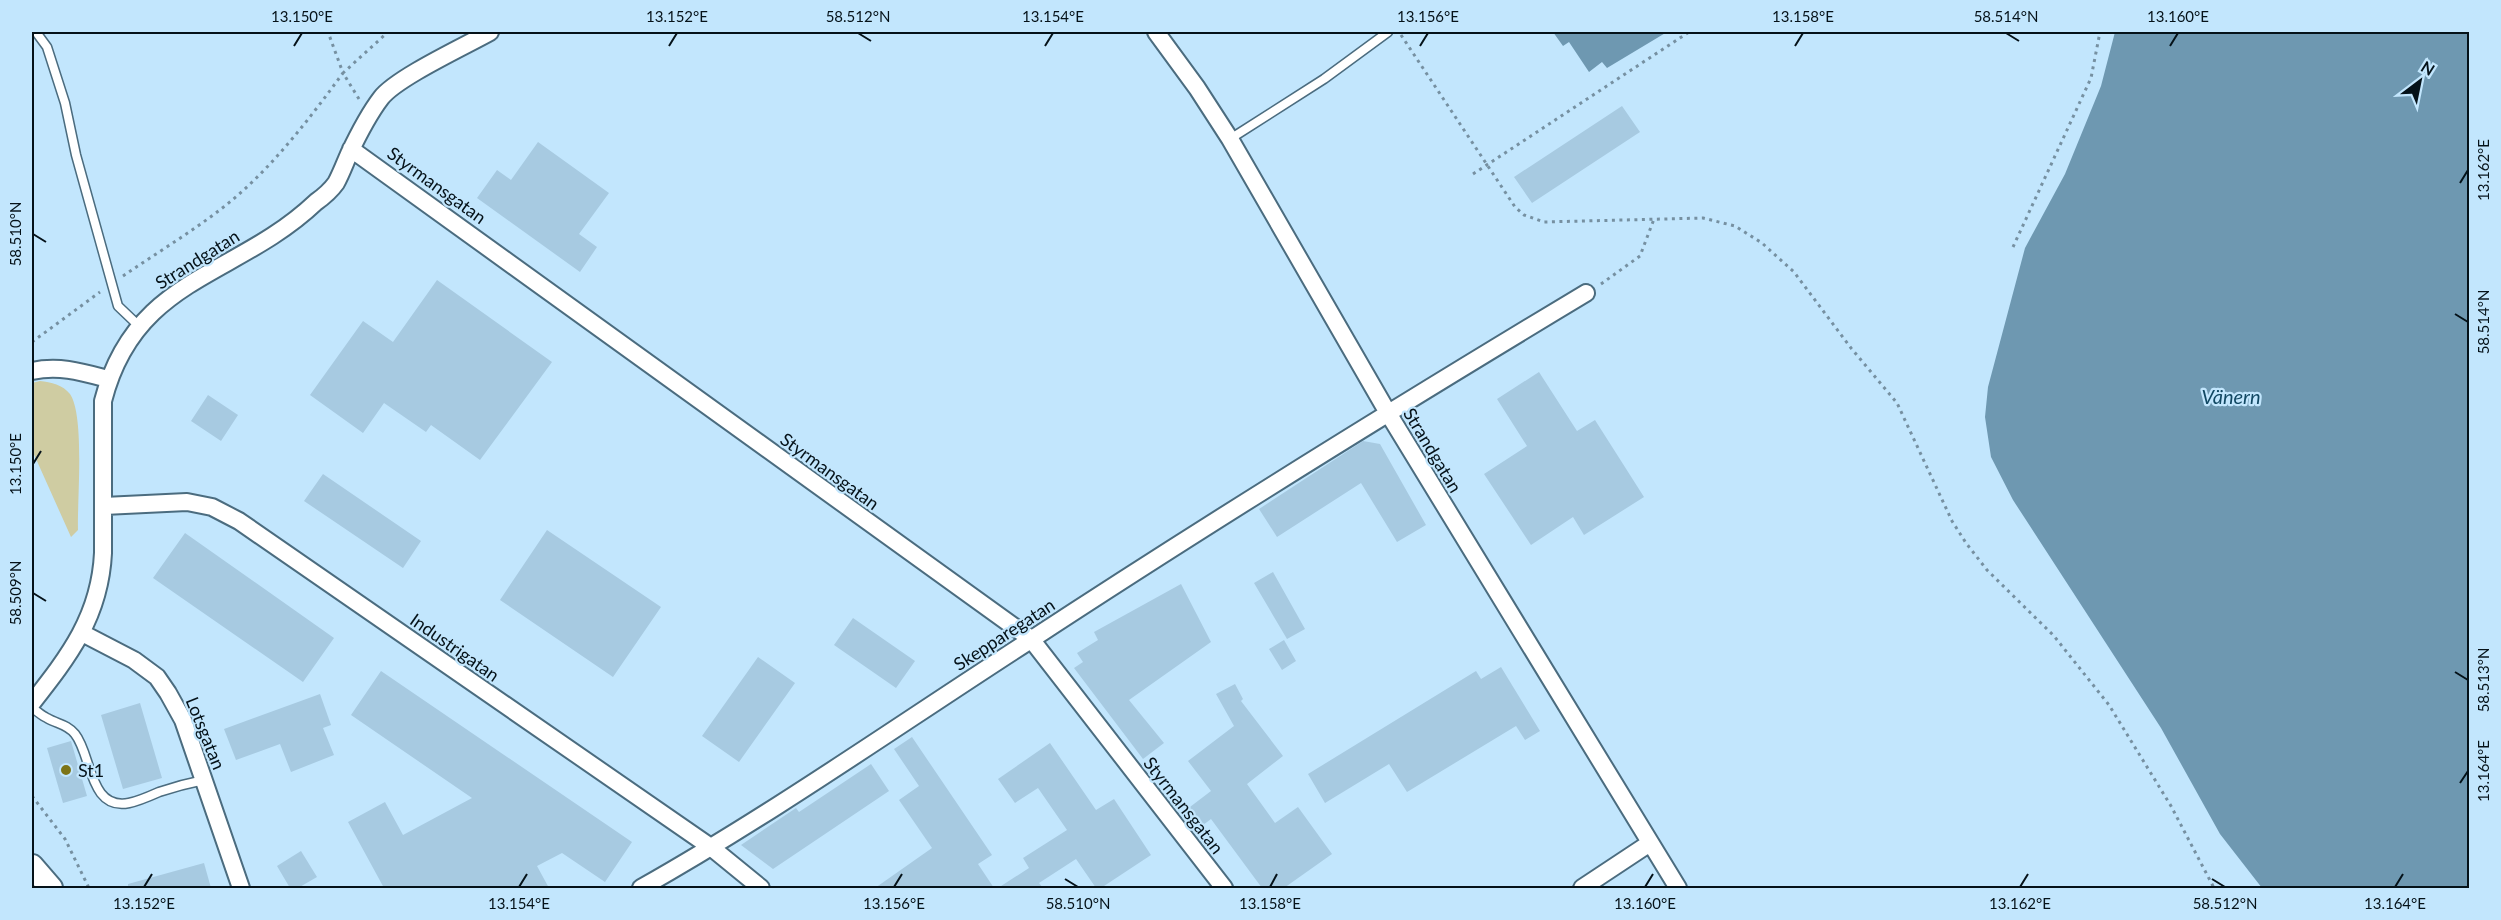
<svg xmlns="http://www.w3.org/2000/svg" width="2501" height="920" font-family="Lato,sans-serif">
  <rect width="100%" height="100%" fill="#c2e6fd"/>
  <path fill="#cfcca2" d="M40,381C51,382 63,385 70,394C85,416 77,501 78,530L71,537L32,450V383Z"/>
  <path fill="#6e98b1" d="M1553,32H1667L1607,68L1602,62L1589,72L1569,42L1563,46Z
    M2115,32H2469V888H2262L2220,834L2161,728L2013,500L1991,457L1985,417L1988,387L2025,248L2065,174L2101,86Z"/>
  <path fill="#a7cae1" d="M1622,106L1640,132L1532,203L1514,177Z
    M538,142L609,193L579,234L597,247L580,272L477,198L497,170L511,180Z
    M437,280L552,362L480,460L431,425L426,432L384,403L363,433L310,395L363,321L393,342Z
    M1539,372L1577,431L1595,420L1644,497L1584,535L1573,517L1531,545L1484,474L1527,446L1497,399Z
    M208,395L238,415L221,441L191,421Z
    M1363,441L1380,444L1426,525L1397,542L1361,483L1277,537L1259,509Z
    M323,474L421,541L403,568L304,501Z
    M547,530L661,607L613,677L500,600Z
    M185,533L334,638L303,682L153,578Z
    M1273,572L1305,629L1287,639L1254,583Z
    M1181,584L1211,642L1129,700L1164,743L1143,759L1074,668L1083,662L1077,653L1098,640L1094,632Z
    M853,618L915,661L896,688L834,645Z
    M1284,640L1296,661L1282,670L1269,649Z
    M758,657L795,683L739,762L702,736Z
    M1501,667L1540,731L1525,740L1516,726L1407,792L1389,764L1325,803L1308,774L1476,671L1481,679Z
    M381,671L632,842L605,882L562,853L537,866L549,888H384L348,822L385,802L403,835L472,798L351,715Z
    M1235,684L1243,699L1241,701L1283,756L1247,784L1275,823L1298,807L1332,854L1284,888H1262L1211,819L1199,828L1186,810L1211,791L1188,761L1234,726L1216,694Z
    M320,694L331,725L323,728L334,755L291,772L280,744L236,760L224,729Z
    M140,703L162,778L123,789L101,715Z
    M912,737L992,855L978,864L994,888H875L932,848L899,800L919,786L894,749Z
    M71,741L87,796L63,803L47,748Z
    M1050,743L1096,810L1114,799L1151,855L1101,888H1096L1076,859L1039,883L1043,888H998L1029,868L1023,858L1067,830L1038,788L1015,803L998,779Z
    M871,764L889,791L773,869L741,845L796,808L799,812Z
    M301,851L317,877L298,888H290L277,866Z
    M204,863L211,888H128V884Z"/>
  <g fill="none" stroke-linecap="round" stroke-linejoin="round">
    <g stroke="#4b6c7f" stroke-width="11">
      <path id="lane" d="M36,32L47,47L65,103L76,155L118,306L139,326
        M1230,139L1324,79L1388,32
        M32,708C37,711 42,716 47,718C57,724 67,724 75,734C92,755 89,811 129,803C139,801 150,796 159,792C174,787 189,783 204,780"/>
    </g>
    <g stroke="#4b6c7f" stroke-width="20">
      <path id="street" d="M1156,32L1197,88L1230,139L1388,413L1678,888
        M351,149L1031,639L1224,888
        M32,371C59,365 82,372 108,379
        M104,506L187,502L212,507L239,521L712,848L761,888
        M82,633L134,660L157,677L168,693L183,720L241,888
        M32,703C69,656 100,616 103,553V401C135,276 236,278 316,202C323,197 331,190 336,183C341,174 345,163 349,154C358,135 368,115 381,98C396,78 465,46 490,32
        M641,888C774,813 900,724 1029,641C1212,521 1398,406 1586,293
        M1582,888L1650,843"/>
    </g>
    <g stroke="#4b6c7f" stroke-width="26">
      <path id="secondary" d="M32,866L51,888"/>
    </g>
    <path stroke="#7690a1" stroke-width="3" stroke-dasharray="3 4.5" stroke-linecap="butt" d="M1401,35L1515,207L1524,215L1544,222L1703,218L1735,226L1762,243L1794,272L1851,348L1897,403L1952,521L1966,543L1987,570L2054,636L2109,705L2171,806L2214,888
      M359,99L343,73L388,32
      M1473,174L1689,32
      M2013,247L2091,78L2100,32
      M123,276C155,254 190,233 221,209C269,172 307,122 343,73L328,32
      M1601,284L1640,256L1654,219
      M32,342L100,292
      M32,796L65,839L89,888"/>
    <use href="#lane" stroke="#fff" stroke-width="8"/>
    <use href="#street" stroke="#fff" stroke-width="16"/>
    <use href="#secondary" stroke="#fff" stroke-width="22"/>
  </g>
  <path fill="none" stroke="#051219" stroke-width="2" d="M858,33L871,41M2006,33L2019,41M294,46L302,33M669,46L677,33M1045,46L1053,33M1420,46L1428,33M1795,46L1803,33M2170,46L2178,33M2460,183L2468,170M33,234L46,242M2455,314L2468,322M33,464L41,451M33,593L46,601M2455,672L2468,680M2460,783L2468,771M1065,879L1078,887M2212,879L2225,887M144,887L152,874M519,887L527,874M894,887L902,874M1270,887L1277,874M1645,887L1653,874M2020,887L2028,874M2395,887L2403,874"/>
  <circle fill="#7d7416" stroke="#c2e6fd" stroke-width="2" cx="66" cy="770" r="6"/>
  <g text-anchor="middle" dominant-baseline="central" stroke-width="4.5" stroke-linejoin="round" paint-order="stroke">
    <g font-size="18" fill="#051219" stroke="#c2e6fd">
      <text transform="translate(437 185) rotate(36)">Styrmansgatan</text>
      <text transform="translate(197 259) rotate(-32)">Strandgatan</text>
      <text transform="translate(1433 450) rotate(59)">Strandgatan</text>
      <text transform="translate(830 471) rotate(36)">Styrmansgatan</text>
      <text transform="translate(1004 634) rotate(-33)">Skepparegatan</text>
      <text transform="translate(455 647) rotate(35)">Industrigatan</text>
      <text transform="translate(206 733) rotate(68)">Lotsgatan</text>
      <text transform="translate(1184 805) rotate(52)">Styrmansgatan</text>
    </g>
    <g font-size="18" fill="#051219" stroke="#c2e6fd" text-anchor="start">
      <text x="78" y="770">St1</text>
    </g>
    <g font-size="20" font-style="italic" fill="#114863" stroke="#c2e6fd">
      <text x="2231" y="396">Vänern</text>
    </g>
  </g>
  <rect width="2501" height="920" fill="none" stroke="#c2e6fd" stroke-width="66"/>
  <g transform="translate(2420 81) rotate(32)" stroke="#c2e6fd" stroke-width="4.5" paint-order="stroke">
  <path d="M0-4.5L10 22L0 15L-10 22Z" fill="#051219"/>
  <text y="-9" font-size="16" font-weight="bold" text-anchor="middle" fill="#051219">N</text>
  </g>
  <rect x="33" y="33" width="2435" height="854" fill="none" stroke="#051219" stroke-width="2"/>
  <g font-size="15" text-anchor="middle" fill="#051219">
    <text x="302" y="22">13.150°E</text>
    <text x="677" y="22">13.152°E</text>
    <text x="858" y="22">58.512°N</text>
    <text x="1053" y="22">13.154°E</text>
    <text x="1428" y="22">13.156°E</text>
    <text x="1803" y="22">13.158°E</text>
    <text x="2006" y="22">58.514°N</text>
    <text x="2178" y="22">13.160°E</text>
    <text transform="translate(2484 170) rotate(-90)" y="5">13.162°E</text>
    <text transform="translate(16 234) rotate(-90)" y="5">58.510°N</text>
    <text transform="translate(2484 322) rotate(-90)" y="5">58.514°N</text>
    <text transform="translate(16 464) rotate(-90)" y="5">13.150°E</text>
    <text transform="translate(16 593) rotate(-90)" y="5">58.509°N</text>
    <text transform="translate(2484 680) rotate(-90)" y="5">58.513°N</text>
    <text transform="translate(2484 771) rotate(-90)" y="5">13.164°E</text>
    <text x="144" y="909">13.152°E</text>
    <text x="519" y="909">13.154°E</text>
    <text x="894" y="909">13.156°E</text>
    <text x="1078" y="909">58.510°N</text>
    <text x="1270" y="909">13.158°E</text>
    <text x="1645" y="909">13.160°E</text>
    <text x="2020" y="909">13.162°E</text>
    <text x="2225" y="909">58.512°N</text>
    <text x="2395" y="909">13.164°E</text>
  </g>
</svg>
